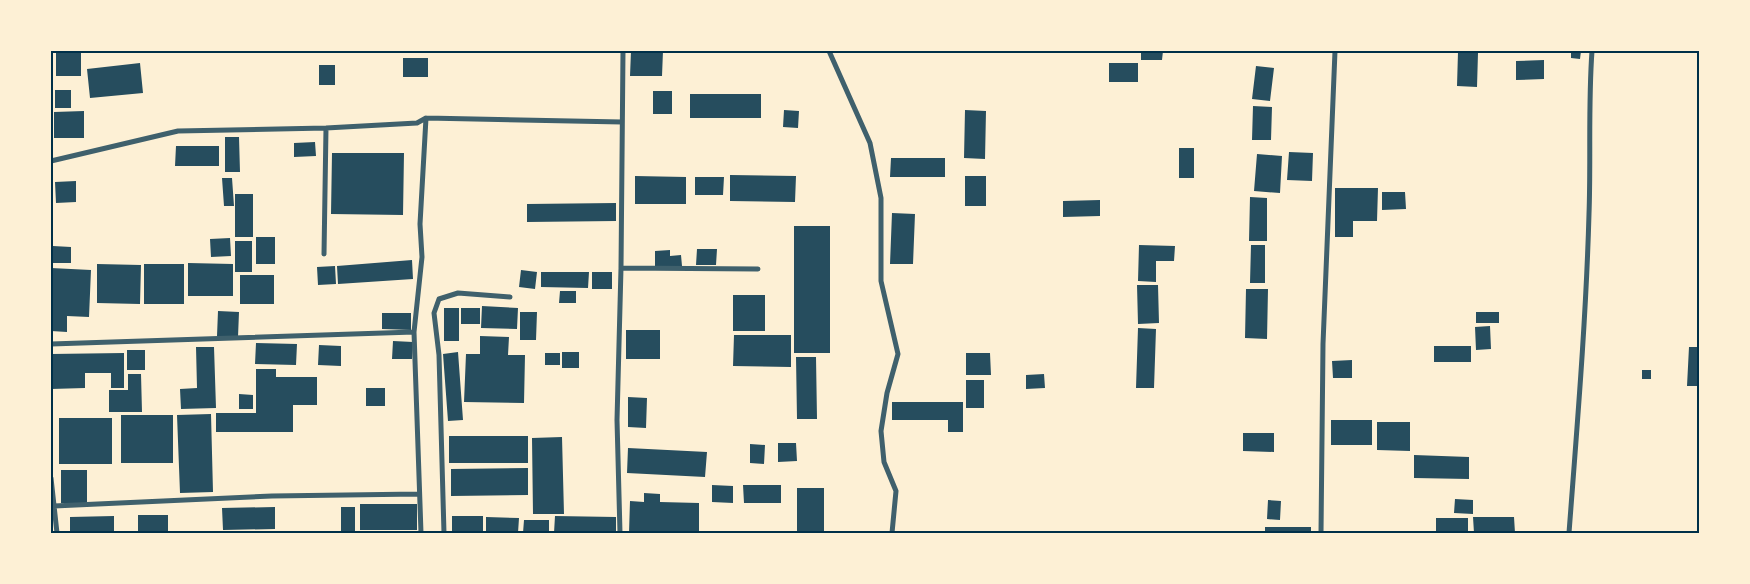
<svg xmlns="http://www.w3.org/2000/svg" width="1750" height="584" font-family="'Space Grotesk',sans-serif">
  <rect width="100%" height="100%" fill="#fdf0d5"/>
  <path fill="#264d5e" d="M56,51H81V76H56Z
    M631,51H663L662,76H630Z
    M1141,51H1163L1162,60H1141Z
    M1571,51H1581L1580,59L1571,58Z
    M1458,52L1478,53L1477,87L1457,86Z
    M403,58H428V77H403Z
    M1544,60V79L1516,80V61Z
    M140,63L143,93L90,98L87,69Z
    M1109,63H1138V82H1109Z
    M319,65H335V85H319Z
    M1256,66L1274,68L1270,101L1252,99Z
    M55,90H71V108H55Z
    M653,91H672V114H653Z
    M690,94H761V118H690Z
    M1253,106L1272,107L1271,140H1252Z
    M784,110L799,111L798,128L783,127Z
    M965,110L986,111L985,159L964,158Z
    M84,111V138H54V112Z
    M225,137H239L240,172H225Z
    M315,142L316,156L294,157V143Z
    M176,146H219V166H175Z
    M1179,148H1194V178H1179Z
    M1289,152L1313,153L1312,181L1287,180Z
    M332,153H404L403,215L331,214Z
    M1257,154L1282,156L1280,193L1254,191Z
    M891,158H945V177H890Z
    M730,175L796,176L795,202L730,201Z
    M635,176L686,177V204H635Z
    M965,176H986V206H965Z
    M695,177H724L723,195H695Z
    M222,178H232L234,206H224Z
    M76,181V202L56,203L55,182Z
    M1335,188H1378L1377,221H1353V237H1335Z
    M1382,192H1405L1406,209L1382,210Z
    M235,194H253V237H235Z
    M1250,197L1267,198V241H1249Z
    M1100,200V216L1063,217V201Z
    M616,203V221L527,222V204Z
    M892,213L915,214L913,264H890Z
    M794,226H830V353H794Z
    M256,237H275V264H256Z
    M230,238L231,256L211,257L210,239Z
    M235,241H252V272H235Z
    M1139,245L1175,246L1174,261H1156V282L1138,281Z
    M1251,245H1265V283H1250Z
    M53,246L71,247V263H52Z
    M697,249H717L716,265H696Z
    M670,250V256L681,255L682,266L655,267V251Z
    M412,260L413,279L338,284L337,266Z
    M188,263L233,264V296H188Z
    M97,264L141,265L140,304L97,303Z
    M144,264H184V304H144Z
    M335,266L336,284L318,285L317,267Z
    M51,268L91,270L89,317L67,316V332L51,331Z
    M521,270L537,272L535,289L519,287Z
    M541,272H589L588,288L541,287Z
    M592,272H612V289H592Z
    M240,275H274V304H240Z
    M1137,285H1158L1159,323L1138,324Z
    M1246,289H1268L1267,339L1245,338Z
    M560,291H576V303H559Z
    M733,295H765V331H733Z
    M482,306L518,308L517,329L481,328Z
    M444,308H459V341H444Z
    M461,308H480V324H461Z
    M218,311L239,312L238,337L217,336Z
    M520,312H537L536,340H520Z
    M1476,312H1499V323H1476Z
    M382,313H411V330L382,329Z
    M1490,326L1491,349L1476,350L1475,327Z
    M1138,328L1156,329L1154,388H1136Z
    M626,330H660V359H626Z
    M734,335H791V367L733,366Z
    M480,336L509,337L508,355H525L524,403L464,402L466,354H480Z
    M393,341L413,342L412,359H392Z
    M256,343L297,344L296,365L255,364Z
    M319,345L341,346V366L318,365Z
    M1434,346H1471V362H1434Z
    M196,347H214L216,408L181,409L180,389L197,388Z
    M1689,347H1699V386H1687Z
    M127,350H145V370H127Z
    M458,352L463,420L448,421L443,354Z
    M562,352H579V368H562Z
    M124,353V388H111V373H85V388L51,389V354Z
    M545,353H560V365H545Z
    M966,353H990L991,375H966Z
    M796,357H816L817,419H797Z
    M1352,360V378H1333L1332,361Z
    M256,369H276V377H317V405H293V432H216V413H256Z
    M1642,370H1651V379H1642Z
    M128,374H141L142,412H109V390H128Z
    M1044,374L1045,388L1026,389V375Z
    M966,380H984V408H966Z
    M366,388H385V406H366Z
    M239,394L253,395V409H239Z
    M628,397L647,398L646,428L628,427Z
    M892,402H963V432H948V420H892Z
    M211,414L213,492L180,493L177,415Z
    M121,415H173V463H121Z
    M59,418H112V464H59Z
    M1331,420H1372V445H1331Z
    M1377,422H1410V451L1377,450Z
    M1243,433H1274V452L1243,451Z
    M449,436H528V463H449Z
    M562,437L564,514H533L532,438Z
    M778,443H796L797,461L778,462Z
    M750,444L765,445L764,464L750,463Z
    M628,448L707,452L705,477L627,473Z
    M1414,455L1469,457V479L1414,478Z
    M528,468V495L451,496V469Z
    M61,470H87V503H61Z
    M712,485L733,486V503L712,502Z
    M743,485H781V503H744Z
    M797,488H824V533H797Z
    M644,493L660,494V502L699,503V533H629L630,501L644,502Z
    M1455,499L1473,500V514L1454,513Z
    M1268,500L1281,501L1280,520L1267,519Z
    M360,504H417V530H360Z
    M275,507V529L223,530L222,508Z
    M341,507H355V533H341Z
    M138,515H168V533H138Z
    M114,516V533H70V517Z
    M452,516H483V533H452Z
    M555,516L616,517V533H554Z
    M486,517L519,518L518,533H486Z
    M1473,517H1514L1515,533H1474Z
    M1436,518H1468V533H1436Z
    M524,520H549V533H523Z
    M1265,527H1311V533H1265Z"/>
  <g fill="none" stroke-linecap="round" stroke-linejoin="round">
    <path stroke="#3f606c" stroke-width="5" d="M829,51L870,143L881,198V281L898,354L887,393L881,431L884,462L896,491L892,533
      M51,161L178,131L326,128L417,123L426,118L622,122
      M324,254L326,128
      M621,268L758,269
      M51,344L414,332
      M51,478L57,533
      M54,506L272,496L419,494
      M421,533L414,332L422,257L420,224L426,118
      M444,533L439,355L434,313L439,299L458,293L510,297
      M620,533L617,420L621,268L623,51
      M1321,533L1323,344L1335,51
      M1569,533C1577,427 1586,321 1589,214C1591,160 1588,106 1592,51"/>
  </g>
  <rect width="1750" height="584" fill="none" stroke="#fdf0d5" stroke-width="105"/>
  <rect x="52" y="52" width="1646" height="480" fill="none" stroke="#003049" stroke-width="2"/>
</svg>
